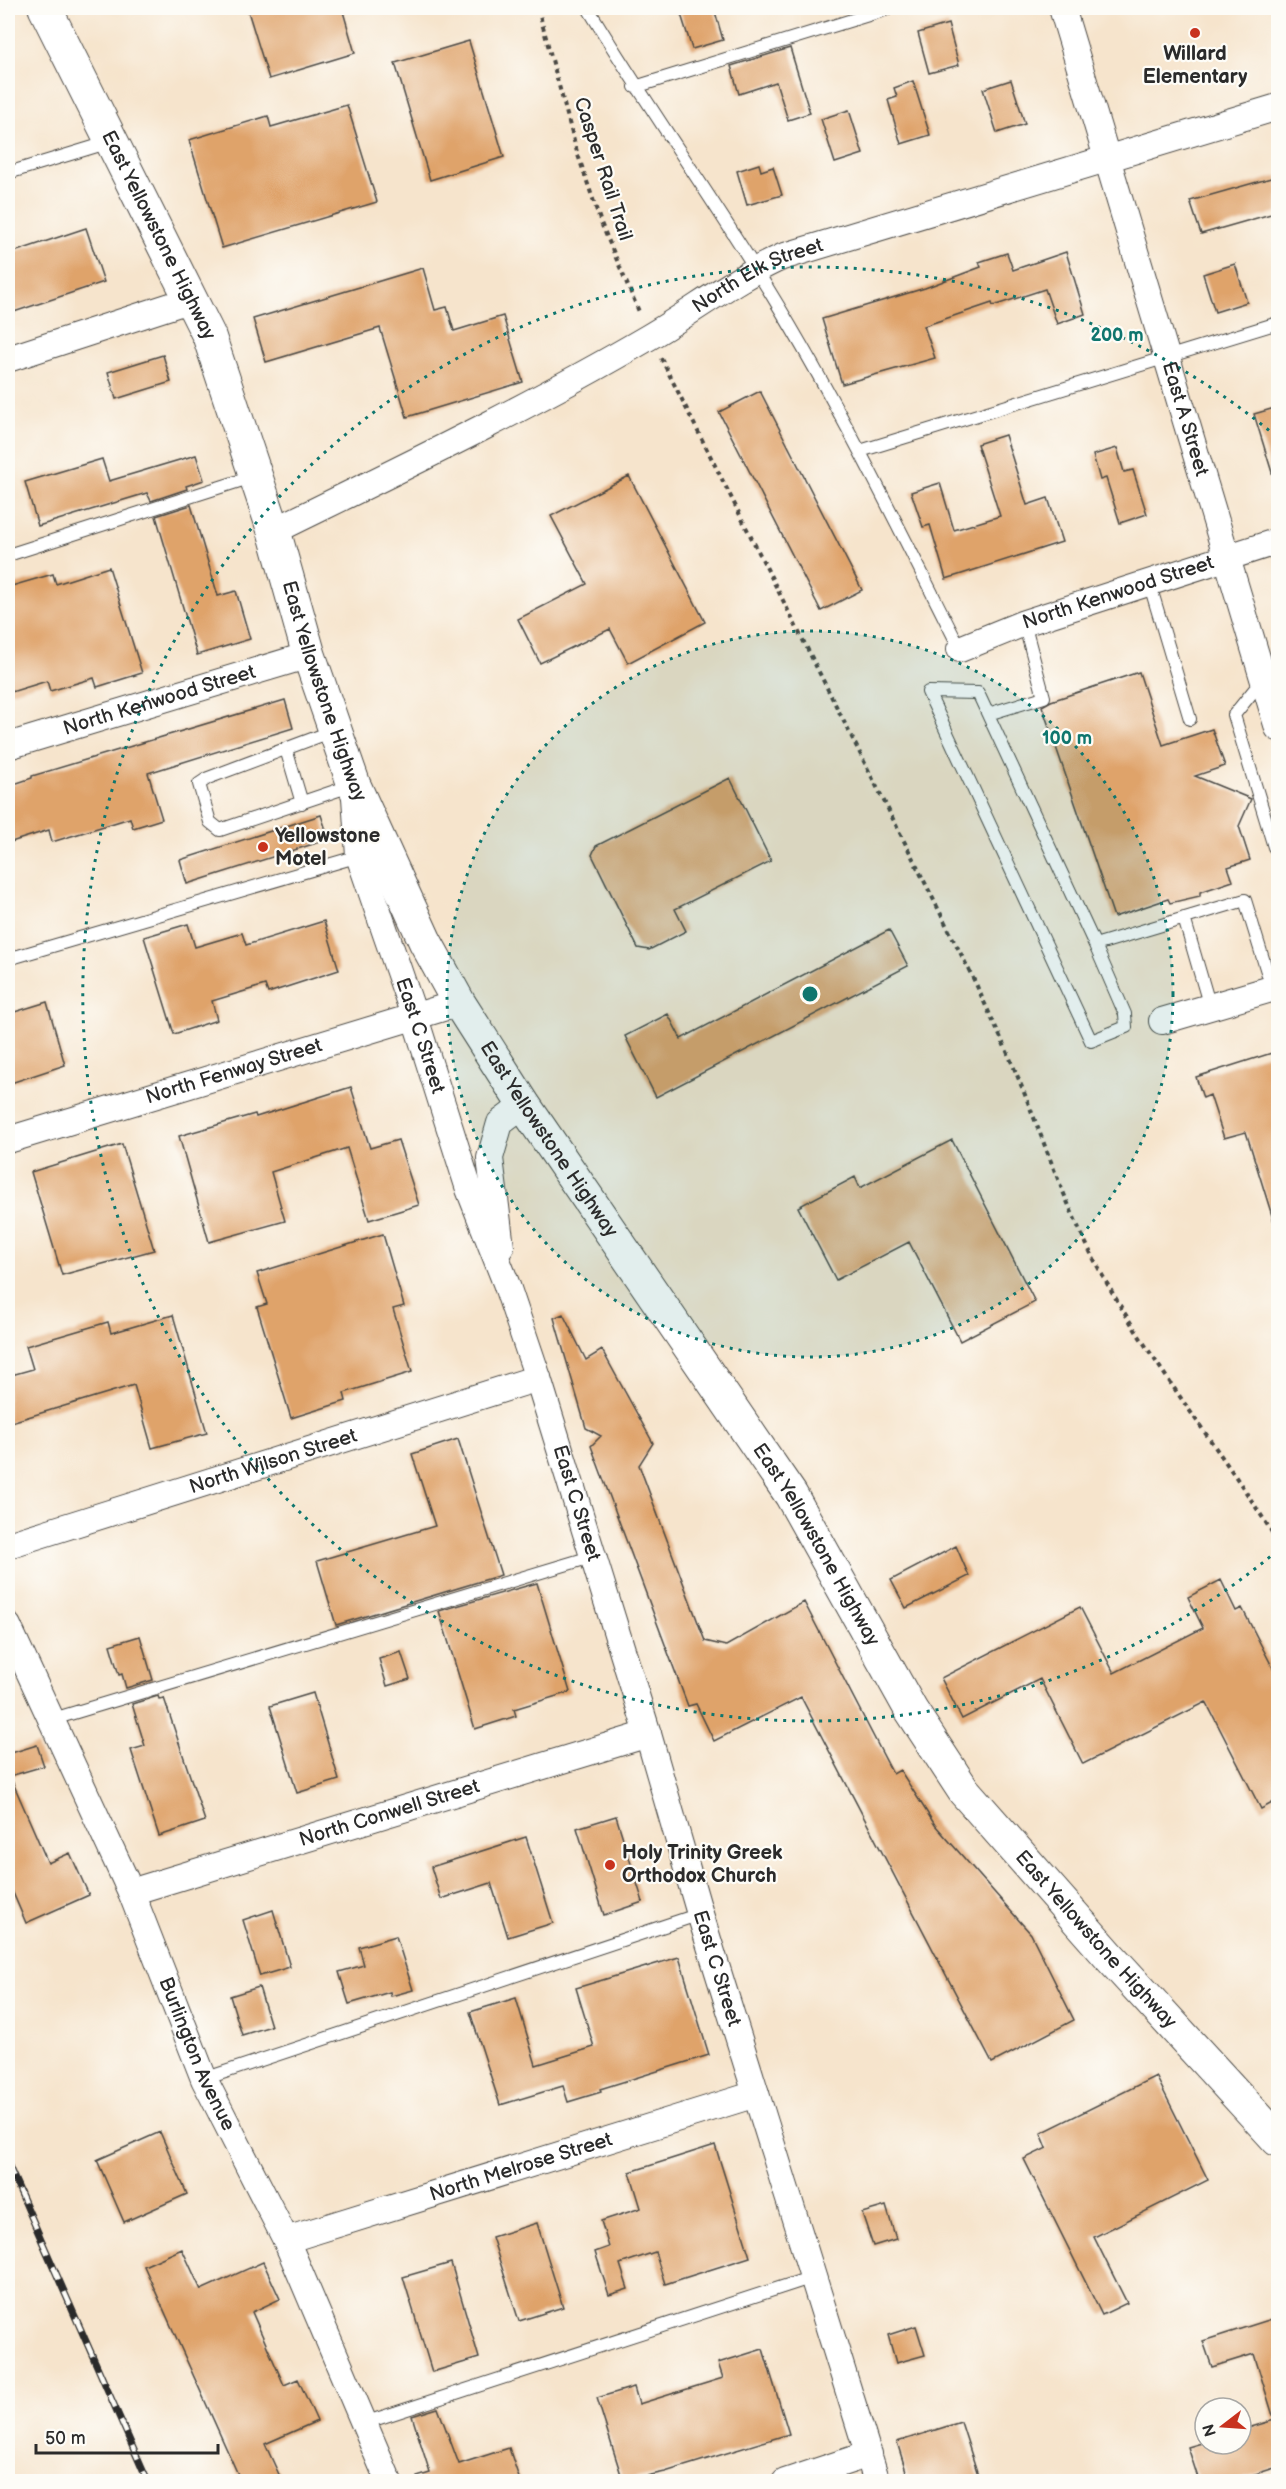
<svg xmlns="http://www.w3.org/2000/svg" width="1286" height="2489" font-family="'Balsamiq Sans',sans-serif">
  <rect width="100%" height="100%" fill="#fdfcf7"/>
  <filter id="ink" filterUnits="userSpaceOnUse"><feTurbulence type="fractalNoise" baseFrequency=".0167" numOctaves="2"/><feDisplacementMap in="SourceGraphic" scale="12" xChannelSelector="R" yChannelSelector="G"/><feConvolveMatrix kernelMatrix="1 2 1 2 8 2 1 2 1" color-interpolation-filters="sRGB"/></filter>
  <filter id="wash" filterUnits="userSpaceOnUse"><feTurbulence type="fractalNoise" baseFrequency=".008" numOctaves="4" result="noise"/><feDisplacementMap in="SourceGraphic" scale="24" xChannelSelector="R" yChannelSelector="G"/><feGaussianBlur stdDeviation="1.35" result="paint"/><feColorMatrix in="noise" values="0 0 0 0 0 0 0 0 0 0 0 0 0 0 0 0 0 1.4 0 .05"/><feComposite in="paint" operator="in"/></filter>
  <g filter="url(#wash)">
    <rect width="100%" height="100%" fill="#f6e4cc"/>
    <g id="blocks">
      <path fill="#dfa36b" d="M247,8H342L355,53L269,79Z
        M679,8H714L723,40L692,49Z
        M948,24L959,65L929,73L918,33Z
        M469,41L504,157L430,180L395,63Z
        M790,48L810,113L788,120L776,82L739,94L731,66Z
        M1011,80L1025,124L997,133L983,89Z
        M913,81L930,135L901,144L888,100L897,97L894,88Z
        M347,105L377,202L222,248L189,140L268,116L271,127Z
        M849,110L863,154L835,163L821,119Z
        M759,164L761,171L773,167L782,195L747,205L737,171Z
        M1278,176V212L1201,234L1190,201Z
        M86,228L104,282L8,314V254Z
        M1066,252L1085,314L1057,324L1045,289L993,306L992,303L924,326L935,358L842,384L822,319L925,288L981,267L979,262L1007,253L1013,270Z
        M1235,264L1247,302L1215,312L1203,274Z
        M423,268L435,310L447,307L454,331L503,316L523,382L407,417L380,328L266,362L253,319Z
        M163,355L171,382L116,399L108,372Z
        M760,391L862,590L821,611L719,412Z
        M1278,407V478L1274,479L1254,414Z
        M1005,435L1027,505L1048,498L1062,542L946,579L930,525L923,527L911,492L940,483L954,530L1000,516L977,444Z
        M1117,448L1124,472L1133,470L1147,514L1120,523L1106,478L1100,480L1093,455Z
        M196,455L204,480L186,486L187,489L151,501L147,493L38,526L25,482L102,459L109,481Z
        M629,476L705,622L628,663L610,629L540,663L518,619L587,584L551,516Z
        M191,505L218,596L236,591L250,639L197,655L156,516Z
        M109,567L142,673L97,687L94,678L50,691L47,681L8,693V587L53,574L56,584Z
        M1139,672L1163,745L1212,729L1225,766L1195,776L1251,799L1239,826L1250,860L1228,867L1233,881L1200,892V896L1170,903L1168,899L1114,917L1042,706L1051,701Z
        M285,700L293,728L148,773L162,819L133,828L130,818L52,842L49,830L11,842L8,830V786L32,778V776Z
        M730,778L771,861L675,909L686,931L649,950L638,948L592,855L596,846Z
        M321,815L329,839L187,884L180,860Z
        M324,921L339,970L268,993L265,985L212,1001L217,1020L174,1034L144,937L188,924L195,947L242,933L246,945Z
        M889,930L908,966L656,1097L625,1036L668,1014L681,1039Z
        M47,1002L65,1065L8,1084V1014Z
        M1278,1051V1221L1274,1222L1246,1132L1224,1138L1210,1095L1203,1098L1196,1077Z
        M351,1087L370,1148L398,1140L419,1205L369,1220L347,1148L271,1172L285,1221L209,1242L179,1136L255,1114L256,1117Z
        M952,1140L1035,1302L960,1341L909,1242L836,1280L798,1207L855,1177L860,1188Z
        M122,1144L154,1250L62,1275L31,1172Z
        M383,1234L404,1306L393,1309L412,1372L344,1393L346,1401L291,1418L257,1307L267,1304L257,1273Z
        M563,1314L586,1360L602,1350L653,1443L639,1465L705,1641L726,1646L804,1602L893,1774L900,1770L935,1825L1031,1934L1074,2020L992,2063L801,1697L714,1741L696,1704L688,1706L591,1446L601,1436L586,1428L554,1318Z
        M173,1315L207,1433L152,1448L134,1385L8,1423V1376L33,1369L26,1346L108,1322L111,1333Z
        M458,1439L501,1575L336,1625L317,1561L435,1526L412,1454Z
        M956,1546L969,1576L906,1608L891,1580Z
        M1221,1580L1236,1611L1242,1608L1278,1678V1800L1261,1809L1206,1702L1083,1764L1040,1679L962,1719L941,1678L1080,1607L1114,1673L1203,1628L1188,1597Z
        M537,1583L570,1692L514,1709L516,1716L475,1729L439,1611Z
        M140,1636L153,1680L126,1688L122,1674L119,1675L110,1645Z
        M401,1652L410,1679L387,1686L379,1659Z
        M313,1693L339,1780L297,1793L270,1706Z
        M158,1696L159,1699L164,1698L205,1821L159,1836L131,1750L145,1746L132,1704Z
        M37,1745L44,1766L10,1776L48,1863L70,1853L89,1895L26,1923L8,1881V1754Z
        M616,1816L643,1902L604,1915L577,1828Z
        M526,1837L553,1923L508,1937L491,1883L441,1899L431,1867Z
        M273,1910L290,1967L260,1976L243,1920Z
        M396,1936L413,1990L391,1996L390,1992L349,2004L339,1972L364,1965L359,1947Z
        M679,1957L709,2055L600,2089L601,2092L568,2102L563,2086L500,2105L470,2012L516,1998L536,2065L594,2047L576,1988Z
        M259,1987L271,2026L242,2035L230,1996Z
        M1156,2076L1208,2180L1094,2237L1127,2303L1102,2315L1024,2159L1047,2148L1041,2133Z
        M160,2132L187,2194L124,2222L97,2160Z
        M715,2145L750,2257L665,2284L655,2252L620,2264L628,2289L609,2295L595,2252L609,2247L601,2221L641,2208L630,2172Z
        M886,2206L896,2239L873,2246L862,2213Z
        M537,2223L563,2307L519,2321L492,2237Z
        M182,2249L201,2290L263,2262L280,2299L252,2312L284,2385L298,2379L317,2421L265,2444L282,2481H241L144,2266Z
        M451,2263L479,2358L432,2372L403,2277Z
        M1278,2317V2467L1233,2481H1199L1188,2447L1205,2442V2444H1241V2430L1278,2419H1274L1254,2354L1212,2367L1203,2341Z
        M916,2326L925,2355L896,2363L888,2335Z
        M763,2349L789,2434L665,2472L623,2481L597,2398L634,2387L639,2404L723,2378L718,2363Z
        M438,2408L459,2464L509,2448L520,2481H417V2477L430,2473L412,2416Z
        M961,2422L980,2481H909L897,2442Z"/>
    </g>
  </g>
  <g filter="url(#ink)">
    <use href="#blocks" fill-opacity="0" stroke="#494743" stroke-width="1.5"/>
    <g fill="none" stroke-linecap="round" stroke-linejoin="round">
      <g stroke="#494743" stroke-width="14">
        <path id="lane" d="M588,8C641,96 700,180 755,268C832,390 895,520 960,649
          M635,87L891,8
          M8,173L110,142
          M860,451L1278,323
          M8,555L255,476
          M1149,582L1190,719
          M1263,679L1234,715L1274,847L1278,848
          M988,714L1044,697L1024,623
          M333,731L208,778L199,784L210,822L220,830L353,785
          M286,749L302,803
          M1184,918L1210,1007
          M1095,945L1125,1014L1126,1027L1091,1041L928,692L978,693L1095,945L1245,900L1272,988
          M8,959L359,856
          M50,1720L591,1557
          M204,2079L700,1914
          M364,2423L813,2277"/>
      </g>
      <g stroke="#494743" stroke-width="28">
        <g id="street">
          <path id="s1" d="M1062,8L1278,728"/>
          <path d="M8,359L192,299"/>
          <path id="s2" d="M274,531C400,469 528,408 649,337C694,311 735,278 782,257L1278,107"/>
          <path id="s3" d="M960,649L1024,623L1278,541"/>
          <path id="s4" d="M8,746L309,655"/>
          <path id="s5" d="M355,797L359,856L415,1018L469,1189L506,1283L538,1378L648,1734L700,1914L877,2482"/>
          <path d="M1162,1021L1278,987"/>
          <path id="s6" d="M8,1140L459,1003"/>
          <path d="M501,1247L490,1158L500,1123L524,1105"/>
          <path id="s7" d="M8,1545L538,1378"/>
          <path id="s8" d="M8,1626L131,1892L204,2079L286,2240L389,2482"/>
          <path id="s9" d="M131,1892L648,1734"/>
          <path id="s10" d="M286,2240L756,2094"/>
          <path d="M785,2482L869,2454"/>
        </g>
      </g>
      <g stroke="#494743" stroke-width="35">
        <g id="primary">
          <path id="s11" d="M45,8L209,336L274,531L309,655L354,785L425,941L459,1003L524,1105L791,1495L911,1710L964,1791L1110,1957L1278,2140"/>
        </g>
      </g>
      <path stroke="#494743" stroke-width="4" stroke-dasharray="4.5 4.5" stroke-linecap="butt" d="M538,8L577,152L601,223L640,314
        M661,358L976,984C990,1016 1006,1047 1019,1080C1048,1151 1072,1225 1112,1292C1163,1379 1226,1457 1278,1542"/>
      <use href="#lane" stroke="#fff" stroke-width="12"/>
      <use href="#street" stroke="#fff" stroke-width="26"/>
      <use href="#primary" stroke="#fff" stroke-width="33"/>
      <g stroke="#2b2b2b" stroke-width="7">
        <path id="rail" d="M8,2164L148,2482"/>
      </g>
      <use href="#rail" stroke="#fdfcf7" stroke-width="4.5" stroke-dasharray="14" stroke-linecap="butt"/>
    </g>
  </g>
  <circle cx="810" cy="994" r="363" fill="#0f766e" fill-opacity=".12"/>
  <g fill="none" stroke="#0f766e" stroke-width="3" stroke-dasharray="3 6">
    <circle cx="810" cy="994" r="363"/>
    <path d="M1277 1551A727 727 0 1 1 1277 437"/>
  </g>
  <g fill="#c8321e" stroke="#fdfcf7" stroke-width="2">
    <circle cx="1195" cy="33" r="6"/>
    <circle cx="263" cy="847" r="6"/>
    <circle cx="610" cy="1865" r="6"/>
  </g>
  <g text-anchor="middle" dominant-baseline="central" stroke-width="4.5" stroke-linejoin="round" paint-order="stroke">
    <g font-size="20" font-weight="bold" fill="#2b2b2b" stroke="#fdfcf7" text-anchor="start">
      <text x="1195" y="54" text-anchor="middle">Willard<tspan x="1195" dy="23">Elementary</tspan></text>
      <text x="275" y="836">Yellowstone<tspan x="275" dy="23">Motel</tspan></text>
      <text x="622" y="1853">Holy Trinity Greek<tspan x="622" dy="23">Orthodox Church</tspan></text>
    </g>
    <g font-size="20" fill="#2b2b2b" stroke="#fdfcf7">
      <text transform="translate(603 169) rotate(72)">Casper Rail Trail</text>
      <text stroke="none"><textPath href="#s11" startOffset="254">East Yellowstone Highway</textPath></text>
      <text stroke="none"><textPath href="#s2" startOffset="548">North Elk Street</textPath></text>
      <text stroke="none"><textPath href="#s1" startOffset="429">East A Street</textPath></text>
      <text stroke="none"><textPath href="#s3" startOffset="168">North Kenwood Street</textPath></text>
      <text stroke="none"><textPath href="#s11" startOffset="740">East Yellowstone Highway</textPath></text>
      <text stroke="none"><textPath href="#s4" startOffset="158">North Kenwood Street</textPath></text>
      <text stroke="none"><textPath href="#s5" startOffset="249">East C Street</textPath></text>
      <text stroke="none"><textPath href="#s6" startOffset="236">North Fenway Street</textPath></text>
      <text stroke="none"><textPath href="#s11" startOffset="1244">East Yellowstone Highway</textPath></text>
      <text stroke="none"><textPath href="#s7" startOffset="278">North Wilson Street</textPath></text>
      <text stroke="none"><textPath href="#s5" startOffset="742">East C Street</textPath></text>
      <text stroke="none"><textPath href="#s11" startOffset="1730">East Yellowstone Highway</textPath></text>
      <text stroke="none"><textPath href="#s9" startOffset="270">North Conwell Street</textPath></text>
      <text stroke="none"><textPath href="#s11" startOffset="2216">East Yellowstone Highway</textPath></text>
      <text stroke="none"><textPath href="#s5" startOffset="1228">East C Street</textPath></text>
      <text stroke="none"><textPath href="#s8" startOffset="468">Burlington Avenue</textPath></text>
      <text stroke="none"><textPath href="#s10" startOffset="246">North Melrose Street</textPath></text>
    </g>
  </g>
  <circle cx="810" cy="994" r="9" fill="#0f766e" stroke="#fdfcf7" stroke-width="3"/>
  <g font-size="18" text-anchor="middle" font-weight="bold" fill="#0f766e" stroke="#fdfcf7" stroke-width="4.5" stroke-linejoin="round" paint-order="stroke">
    <text x="1117" y="341">200 m</text>
    <text x="1067" y="744">100 m</text>
  </g>
  <rect width="1286" height="2489" fill="none" stroke="#fdfcf7" stroke-width="30"/>
  <g transform="translate(1223 2426) rotate(253)"><circle r="28" fill="#fdfcf7" stroke="#a9a8a5" stroke-width="1.5"/>
  <path d="M0-4.5L10 22L0 15L-10 22Z" fill="#c8321e"/>
  <text y="-9" font-size="16" font-weight="bold" text-anchor="middle" fill="#2b2b2b">N</text>
  </g>
  <path d="M36 2444v9h182v-9" fill="none" stroke="#2b2b2b" stroke-width="3"/>
  <text x="45" y="2444" font-size="18" fill="#2b2b2b" stroke="#fdfcf7" stroke-width="4.5" paint-order="stroke">50 m</text>
</svg>
